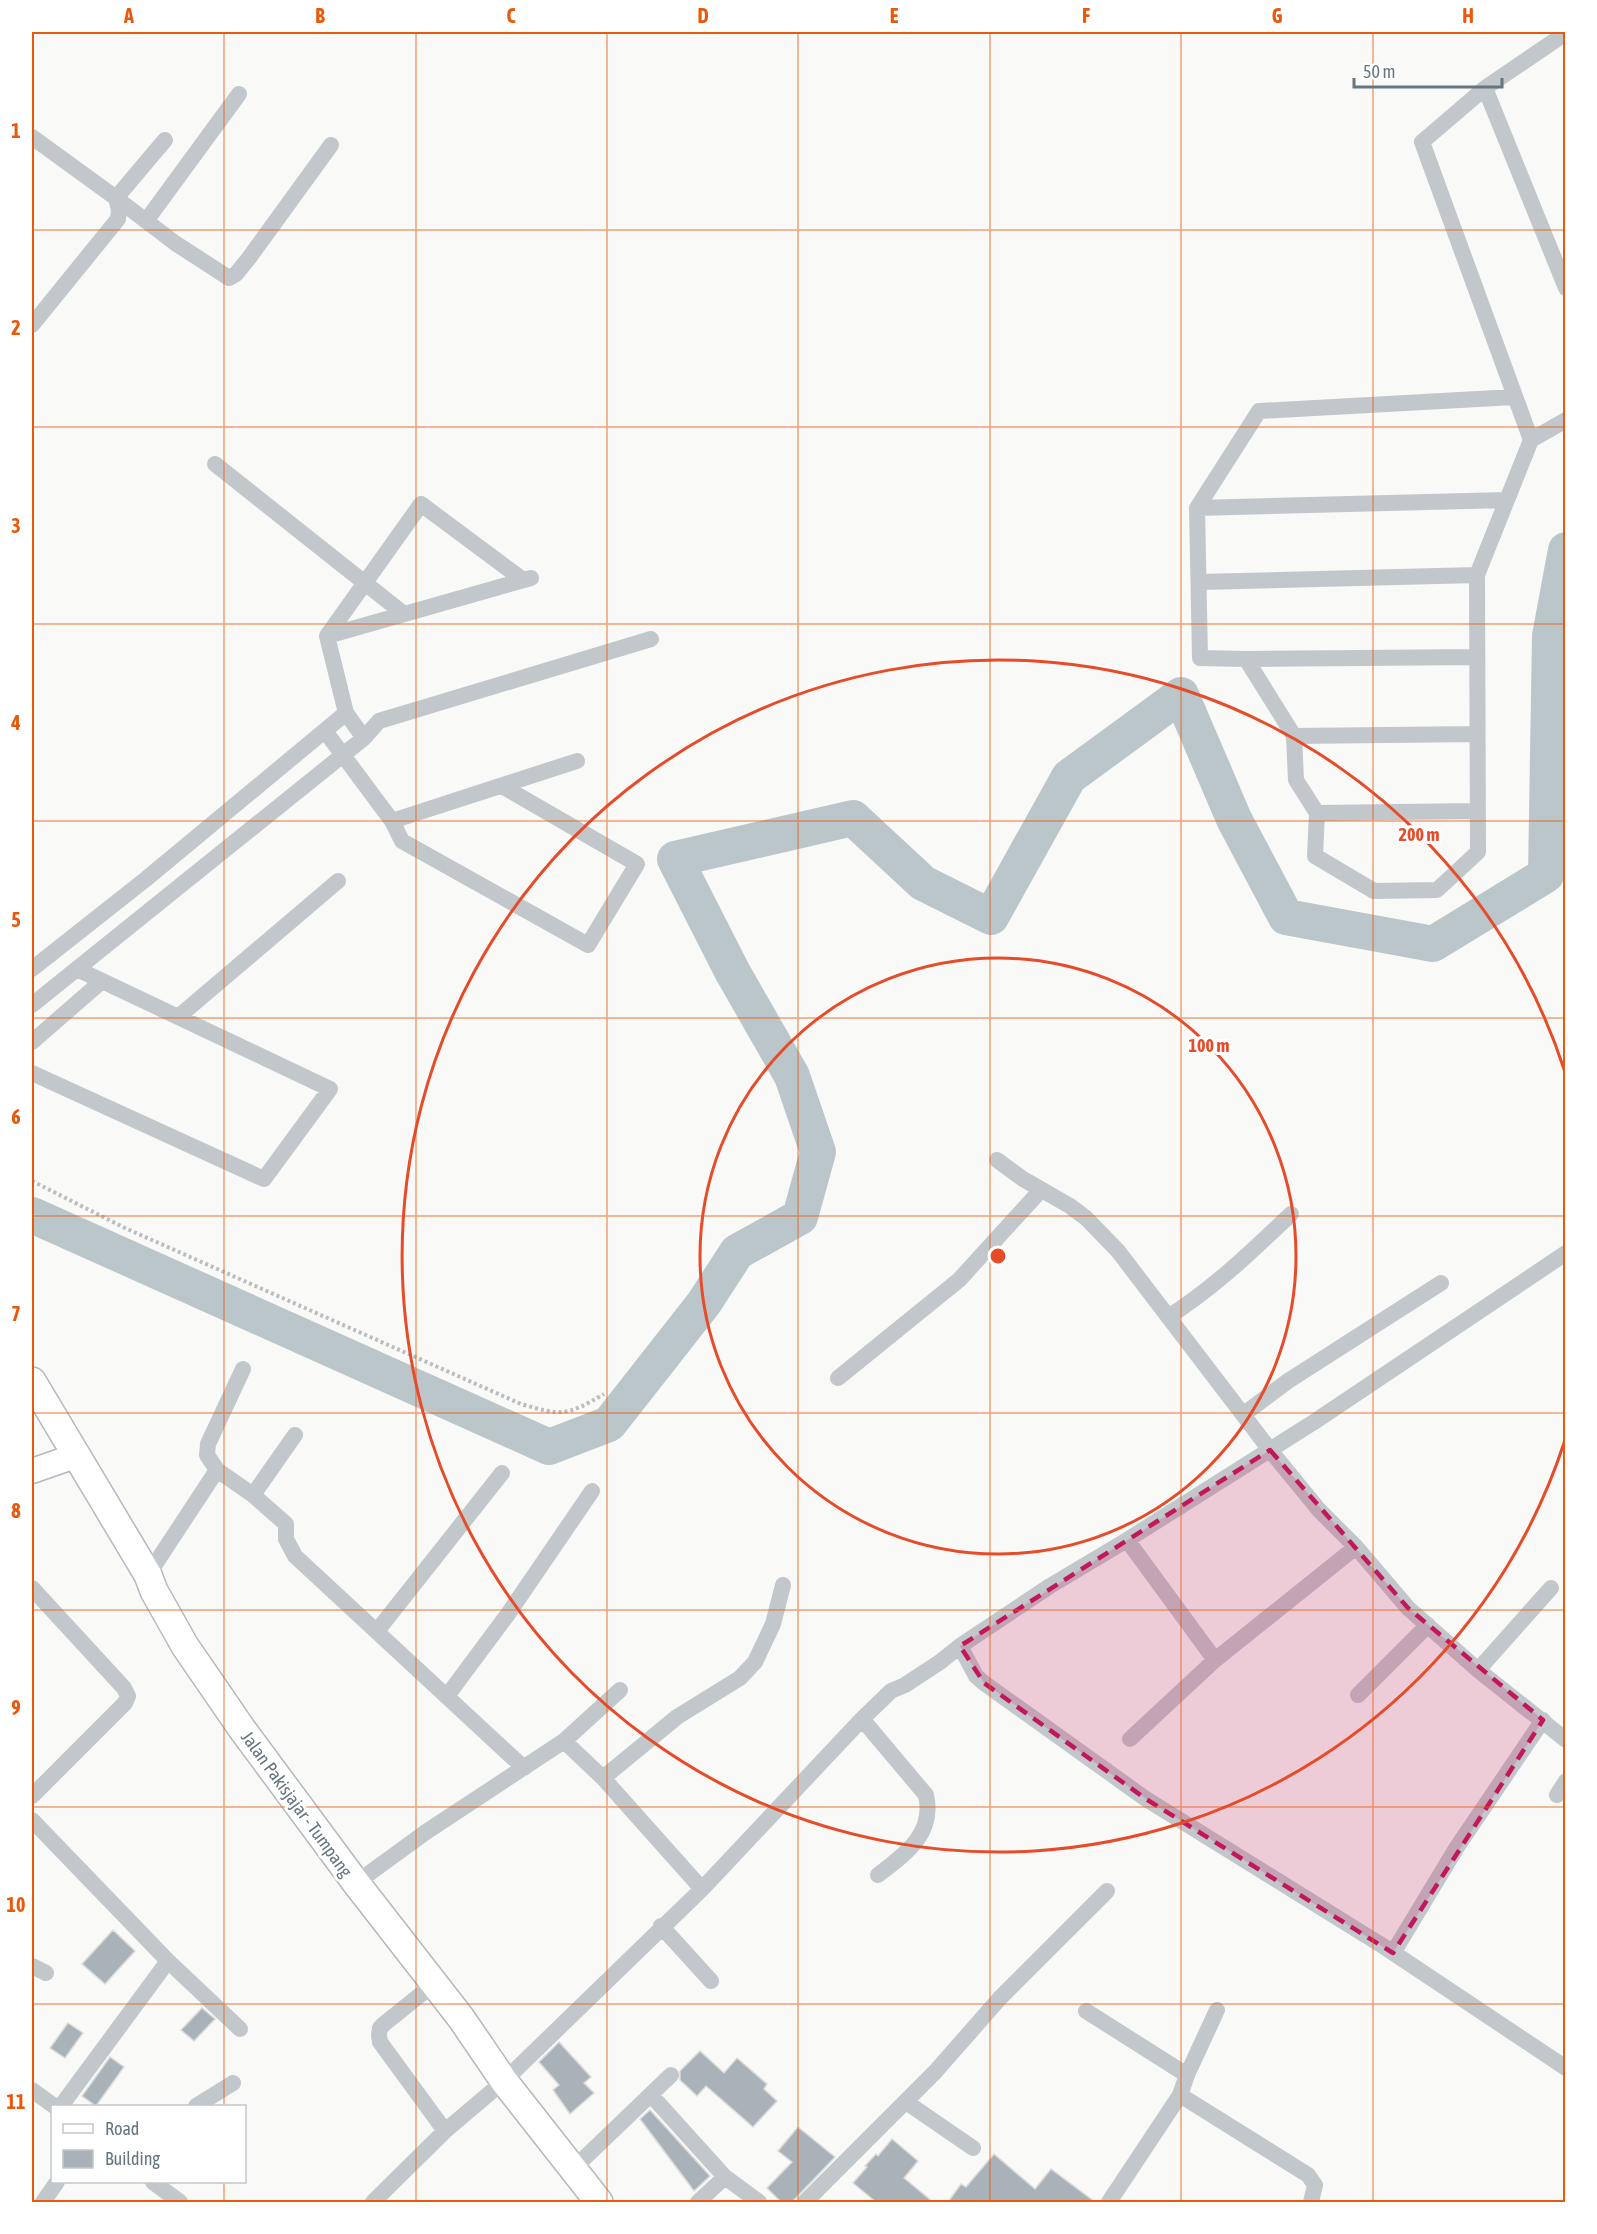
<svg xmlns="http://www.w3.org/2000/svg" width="1597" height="2234" font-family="'Asap Condensed',sans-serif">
  <rect width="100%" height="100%" fill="#f9f9f7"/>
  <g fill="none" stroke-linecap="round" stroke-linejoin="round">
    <path stroke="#bac6ca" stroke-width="36" d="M32,1215L549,1447L609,1424L704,1303L737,1252L800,1217L818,1152L792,1076L732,971L675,859L853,818L923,883L991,917L1069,777L1181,695L1234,819L1286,917L1433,944L1546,875L1550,636L1566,550"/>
  </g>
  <path fill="#a9b2b8" stroke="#dbdbd9" stroke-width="1.5" d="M113,1930L135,1951L105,1984L82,1964Z
    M202,2008L215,2019L194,2041L181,2030Z
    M68,2023L83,2033L65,2058L50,2048Z
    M559,2042L591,2077L584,2083L594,2093L570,2114L553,2090L559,2085L539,2062Z
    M700,2051L724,2073L737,2058L767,2084L764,2089L777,2101L753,2127L706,2086L697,2096L680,2080V2071Z
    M110,2057L124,2067L96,2106L82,2096Z
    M650,2110L710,2176L694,2191L640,2119Z
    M798,2127L835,2157L792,2202H781L767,2188L792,2162L778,2151Z
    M892,2139L918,2161L904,2178L933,2202H876L853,2183L867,2167L865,2166L876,2154L878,2156Z
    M994,2154L1035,2189L1051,2169L1095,2202H948L961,2184L966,2187Z"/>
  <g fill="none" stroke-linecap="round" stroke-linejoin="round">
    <g stroke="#b2b9be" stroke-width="27">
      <path id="secondary" d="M32,1471L75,1456"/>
    </g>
    <g stroke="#b4b9bd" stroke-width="30">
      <path id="primary" d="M32,1381L148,1575L154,1591L185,1646L242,1729L356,1883L461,2018L504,2081L599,2202"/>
    </g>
    <path stroke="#babec1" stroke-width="4" stroke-dasharray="3 3" stroke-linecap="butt" d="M32,1181L125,1228L521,1404C562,1416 567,1416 604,1394"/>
    <path stroke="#c2c7cb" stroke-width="16" d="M1485,88L1566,288
      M32,137L116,198L175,243L229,278L236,274L249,258L331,145
      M146,221L239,94
      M32,325L118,219L119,210L116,198L165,140
      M1514,397L1259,411L1197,508L1200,658L1246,659L1294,736L1296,780L1317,813L1315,856L1374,891L1437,890L1478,852L1477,575L1531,440L1422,142L1485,88L1566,33
      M1531,440L1566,420
      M215,464L404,614
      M1197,508L1507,500
      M1199,582L1477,575
      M327,636L531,578
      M1246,659L1477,657
      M325,731L392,821L402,841L588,945L637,864L502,786
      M1294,736L1477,734
      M364,738L346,713L327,636L421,504L523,580
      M1317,813L1478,811
      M392,821L577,761
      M32,969L146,879L346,713
      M32,1005L364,738L379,721L651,639
      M178,1017L338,881
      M32,1042L102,981
      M32,1073L264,1179L330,1089L77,969
      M997,1160L1023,1179L1070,1206L1086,1218L1118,1251L1270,1450L1319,1510L1356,1547L1408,1608L1478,1670L1566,1740
      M1168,1317C1214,1288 1252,1251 1291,1214
      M838,1378L959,1280L1041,1190
      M1244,1414L1288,1381L1441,1283
      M217,1470L253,1495L286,1524V1539L295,1556L524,1768
      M253,1495L295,1435
      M1127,1540L1215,1660
      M148,1575L217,1470L207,1455L208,1444L243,1369
      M32,1588L124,1688L128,1696L125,1703L32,1796
      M377,1631L502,1473
      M960,1646L976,1676L984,1683L1146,1799L1383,1946L1566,2068
      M1478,1670L1551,1588
      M1358,1695L1428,1625
      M447,1696L508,1614L592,1491
      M862,1719L926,1795C935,1834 905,1854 878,1875
      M1130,1739L1215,1660L1356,1547
      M564,1741L620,1690
      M603,1778L677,1717L740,1678L755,1662L773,1624L783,1585
      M1557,1795L1566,1781
      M32,1820L168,1961L240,2029
      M356,1883L426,1832L564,1741L603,1778L702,1889
      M661,1926L711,1981
      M1393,1953L1457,1847L1543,1720
      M32,1966L46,1973
      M435,1983L384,2024L380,2028L379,2035L380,2042L445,2131
      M1086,2011L1187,2075L1180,2095L1109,2202
      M1187,2075L1217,2010
      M32,2090L54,2106
      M651,2095L725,2177
      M1180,2095L1308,2175L1315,2185L1311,2202
      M906,2102L973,2148
      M61,2106L168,1961
      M196,2106L233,2083
      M573,2169L671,2075
      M153,2182L180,2202
      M43,2202L57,2182
      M373,2202L445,2131L504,2081L702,1889L862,1719L891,1691L905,1685L940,1662L960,1646L1050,1586L1127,1540L1314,1422L1566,1253
      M698,2202L725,2177L759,2202
      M805,2202L935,2072L1000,1998L1107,1891"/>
    <use href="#secondary" stroke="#fff" stroke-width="24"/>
    <use href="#primary" stroke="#fff" stroke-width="27"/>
  </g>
  <path fill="#c2185b" fill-opacity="0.2" stroke="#c2185b" stroke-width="4.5" stroke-dasharray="12 8" stroke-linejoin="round" d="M1270,1450L1408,1608L1543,1720L1393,1953L1146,1799L984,1683L960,1646Z"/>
  <path fill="none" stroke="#e8590c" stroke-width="1.5" stroke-opacity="0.55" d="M224,32V2106M416,32V2202M607,32V2202M798,32V2202M990,32V2202M1181,32V2202M1373,32V2202M32,230H1566M32,427H1566M32,624H1566M32,821H1566M32,1018H1566M32,1216H1566M32,1413H1566M32,1610H1566M32,1807H1566M32,2004H1566M224,2182V2202"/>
  <g fill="none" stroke="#e64c29" stroke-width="3">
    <circle cx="998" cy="1256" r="298"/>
    <path d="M1565 1440A596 596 0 1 1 1565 1072"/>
  </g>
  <g text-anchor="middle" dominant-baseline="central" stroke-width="6" stroke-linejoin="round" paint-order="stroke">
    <g font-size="18" fill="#647682" stroke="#fff">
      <text transform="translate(297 1804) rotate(54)">Jalan Pakisjajar - Tumpang</text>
    </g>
  </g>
  <circle cx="998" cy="1256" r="9" fill="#e64c29" stroke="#fff" stroke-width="3"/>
  <g font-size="18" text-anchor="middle" font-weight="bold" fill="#e64c29" stroke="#fff" stroke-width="6" stroke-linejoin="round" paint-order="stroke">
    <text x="1419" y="841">200 m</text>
    <text x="1209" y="1052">100 m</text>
  </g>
  <rect width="1597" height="2234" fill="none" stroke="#ffffff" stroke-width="66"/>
  <rect x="51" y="2105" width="195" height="78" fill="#ffffff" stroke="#c1c8cd" stroke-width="1.5"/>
  <rect x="63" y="2124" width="30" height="9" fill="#ffffff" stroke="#c1c8cd" stroke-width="1.5"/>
  <text x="105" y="2135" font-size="18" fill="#647682">Road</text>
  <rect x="63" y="2150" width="30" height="18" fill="#a9b2b8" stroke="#c1c8cd" stroke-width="1.5"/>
  <text x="105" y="2165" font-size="18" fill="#647682">Building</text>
  <path d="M1354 78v9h148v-9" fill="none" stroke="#647682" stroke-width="3"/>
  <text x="1363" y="78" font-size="18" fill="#647682" stroke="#ffffff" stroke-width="4.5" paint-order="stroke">50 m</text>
  <rect x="33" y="33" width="1531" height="2168" fill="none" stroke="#e8590c" stroke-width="2"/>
  <g font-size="20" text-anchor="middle" font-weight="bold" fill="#e8590c">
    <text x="129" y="23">A</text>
    <text x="320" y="23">B</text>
    <text x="511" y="23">C</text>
    <text x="703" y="23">D</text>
    <text x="894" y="23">E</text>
    <text x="1086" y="23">F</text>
    <text x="1277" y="23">G</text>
    <text x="1468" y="23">H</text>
    <text x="16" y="138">1</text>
    <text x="16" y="335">2</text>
    <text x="16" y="533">3</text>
    <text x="16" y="730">4</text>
    <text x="16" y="927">5</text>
    <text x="16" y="1124">6</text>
    <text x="16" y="1321">7</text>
    <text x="16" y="1518">8</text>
    <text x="16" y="1715">9</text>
    <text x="16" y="1912">10</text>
    <text x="16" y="2109">11</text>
  </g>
</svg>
